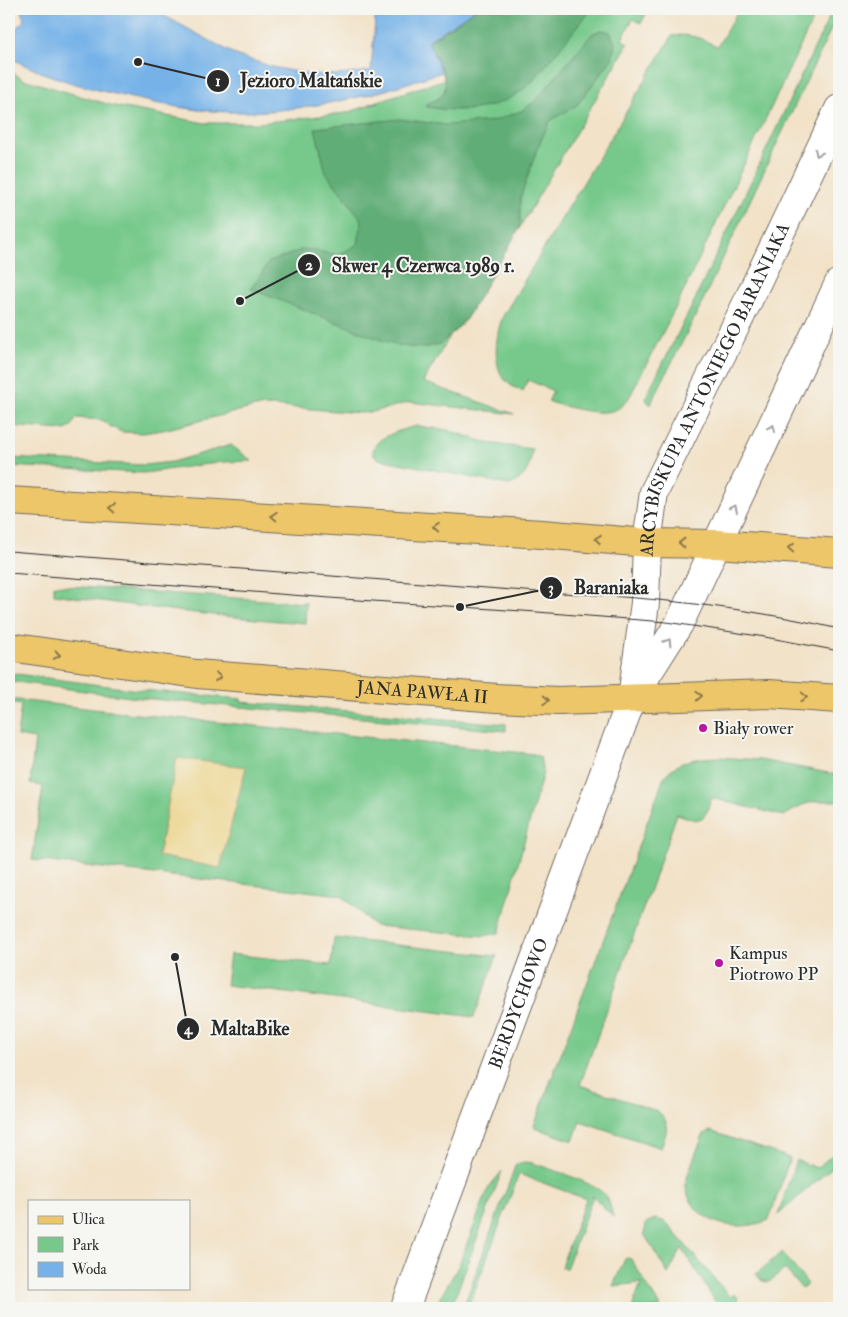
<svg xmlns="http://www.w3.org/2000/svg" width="848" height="1317" font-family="'IM FELL Double Pica',serif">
  <rect width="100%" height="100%" fill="#f6f6f2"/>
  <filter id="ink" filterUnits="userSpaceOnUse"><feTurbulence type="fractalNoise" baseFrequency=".02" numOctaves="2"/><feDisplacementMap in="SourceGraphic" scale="10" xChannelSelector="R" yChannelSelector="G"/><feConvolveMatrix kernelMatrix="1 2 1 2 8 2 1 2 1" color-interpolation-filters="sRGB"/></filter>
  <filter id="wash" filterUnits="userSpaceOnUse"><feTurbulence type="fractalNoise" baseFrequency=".0096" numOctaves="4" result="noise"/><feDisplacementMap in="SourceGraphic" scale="20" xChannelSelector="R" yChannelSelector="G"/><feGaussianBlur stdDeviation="1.12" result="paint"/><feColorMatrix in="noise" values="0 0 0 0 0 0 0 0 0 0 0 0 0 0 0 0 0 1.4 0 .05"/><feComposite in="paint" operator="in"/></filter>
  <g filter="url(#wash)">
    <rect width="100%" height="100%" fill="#f2e2c8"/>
    <path fill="#77c98b" stroke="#517a5b" d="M476,9H649L641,23L633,19L622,39L628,44L466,319L450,336L423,382L514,414L410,402L373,412L361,413L272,406L255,407L163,430L143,433L122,432L111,427L102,420L77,418L70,428L64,430L9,426V70L23,79L114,106L205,123H258L346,113L379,102L369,104L443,80L444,76L428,42Z
      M739,9H818L677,305L630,396C626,402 622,407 615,410C599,417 565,406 548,402L553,391L528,380L523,391C517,389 510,386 506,381C491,366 496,333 503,316L672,36C690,33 702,38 717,47Z
      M833,9H839V12L697,313L650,405L646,399L648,392L690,310Z
      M418,426L448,430L488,443L532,449C531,466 526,479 509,485L379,459L373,454C373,450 374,446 377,443C382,436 408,427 418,426Z
      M231,445L252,461L222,462L144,473L9,466V458L144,465L172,462Z
      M54,585L306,603L305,623C220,617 137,607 54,594Z
      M9,673L131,689L241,699V702L506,724V731L130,697L9,681Z
      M9,699L127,713L534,754L540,757L543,773L499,933L484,936L375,926L341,895L32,860L43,786L30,784L35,739L17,736L21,705L9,703Z
      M717,757L760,760L839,775V801H816L802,805L784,816L711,798L707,812L702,818L695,820L677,814L580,1085L657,1111C672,1121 666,1134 661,1148L580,1121L573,1141L536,1128L534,1126L664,777C677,760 697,758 717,757Z
      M334,938L497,956L474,1017L226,985L230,954L331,965Z
      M710,1131L790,1158L769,1220C745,1230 712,1229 694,1206C690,1200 685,1191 686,1184C687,1172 697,1152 701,1140L704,1134Z
      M839,1149V1161L778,1215L796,1160L817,1168Z
      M525,1162L533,1163C549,1169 594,1182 605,1195C610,1201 611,1209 613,1217L593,1196L566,1269L561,1267L586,1199L519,1174L468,1308H463L516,1164Z
      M502,1171L451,1308H434L458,1267L489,1187Z
      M655,1219L664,1221L669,1226L730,1297L735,1294L738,1298L737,1308H714L716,1303L682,1248L668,1274L644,1234L646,1223Z
      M782,1252L808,1284L802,1289L785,1269L769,1282L762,1281L756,1274Z
      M628,1258L631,1259L661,1308H632L641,1283L613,1286L625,1259Z"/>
    <path fill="#61ad77" stroke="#466c51" d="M476,9H592L532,82C503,110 465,114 427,107L425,105C430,101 438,101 442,95C453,83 434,54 428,42Z
      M602,30L610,32L615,43L612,59L577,105L550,121L537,149L520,199V227L466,319L453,333L440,344L424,348L407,347L384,341L251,289L269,262L304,249L339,255L358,244L362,220L326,173L315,128L400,119L447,125L493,121L521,111L534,102L593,33Z"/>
    <path fill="#eeda9e" stroke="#8c8264" d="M177,758L246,767L220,868L158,856Z"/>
    <path fill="#76b2e8" stroke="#506e8a" d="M22,9H152L238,56L273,67L307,74L338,75L371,71L376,9H476L428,41L442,72C416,80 389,90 363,96C310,108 254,116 201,110C172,107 144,101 115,94C79,86 41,75 9,57V33L24,22Z"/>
  </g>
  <g filter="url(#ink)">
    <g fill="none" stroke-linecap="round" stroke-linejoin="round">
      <g stroke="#716b62" stroke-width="30">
        <g id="minor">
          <path d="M637,690L679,624L839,283"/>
          <path id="s1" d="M405,1308L632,698L645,603L647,543L654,492L746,305L839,109"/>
        </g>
      </g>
      <g stroke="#716b62" stroke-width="30">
        <g id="major">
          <path d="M9,501L542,534L647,543L717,544L839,553"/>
          <path id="s2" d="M9,647L197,674L497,698L558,701L769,694L839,699"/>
        </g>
      </g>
      <use href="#minor" stroke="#fff" stroke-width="28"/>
      <use href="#major" stroke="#ecc669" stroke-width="28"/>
      <path stroke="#2b2b2b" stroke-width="1" d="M9,551L538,592C639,596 741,606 839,629
        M9,573L343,599L537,612L666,622L765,637L839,651"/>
    </g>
    <defs><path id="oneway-chevron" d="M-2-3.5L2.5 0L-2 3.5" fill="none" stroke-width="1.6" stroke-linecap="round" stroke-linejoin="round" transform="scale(1.25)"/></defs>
    <g stroke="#a0a0a0">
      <use href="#oneway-chevron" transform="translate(818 153) rotate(115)"/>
      <use href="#oneway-chevron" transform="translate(772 428) rotate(-65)"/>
      <use href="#oneway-chevron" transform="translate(734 508) rotate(-64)"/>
      <use href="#oneway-chevron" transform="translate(668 642) rotate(-58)"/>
    </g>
    <g stroke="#8c784a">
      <use href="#oneway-chevron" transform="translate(112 508) rotate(-177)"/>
      <use href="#oneway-chevron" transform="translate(274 516) rotate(-177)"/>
      <use href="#oneway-chevron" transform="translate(436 527) rotate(-176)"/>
      <use href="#oneway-chevron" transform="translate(598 539) rotate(-175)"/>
      <use href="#oneway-chevron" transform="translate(682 543) rotate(-179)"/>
      <use href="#oneway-chevron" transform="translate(791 548) rotate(-176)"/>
      <use href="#oneway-chevron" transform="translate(57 655) rotate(9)"/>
      <use href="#oneway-chevron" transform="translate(218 677) rotate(6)"/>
      <use href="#oneway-chevron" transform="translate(699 696) rotate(-3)"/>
      <use href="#oneway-chevron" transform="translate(804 697) rotate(3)"/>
      <use href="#oneway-chevron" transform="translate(546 700) rotate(3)"/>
    </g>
  </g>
  <g fill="#b5179e" stroke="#f6f6f2" stroke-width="2">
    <circle cx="703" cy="728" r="5"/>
    <circle cx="719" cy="963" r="5"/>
  </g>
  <g text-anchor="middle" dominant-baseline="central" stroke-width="4" stroke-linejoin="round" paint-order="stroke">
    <g font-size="18" fill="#2b2b2b" stroke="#f6f6f2">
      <text stroke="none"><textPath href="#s1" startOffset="975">ARCYBISKUPA ANTONIEGO BARANIAKA</textPath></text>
      <text stroke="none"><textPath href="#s2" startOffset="416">JANA PAWŁA II</textPath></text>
      <text stroke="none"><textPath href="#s1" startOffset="325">BERDYCHOWO</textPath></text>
    </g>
    <g font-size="18" fill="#2b2b2b" stroke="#f6f6f2" text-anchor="start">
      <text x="713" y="728">Biały rower</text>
      <text x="729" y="953">Kampus<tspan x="729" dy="21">Piotrowo PP</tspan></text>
    </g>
  </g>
  <path fill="none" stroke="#2b2b2b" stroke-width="2" d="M138 62L218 81M240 301L309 265M460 607L551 588M175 957L188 1029"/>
  <g fill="#2b2b2b" stroke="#f6f6f2" stroke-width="2">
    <circle cx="138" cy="62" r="5"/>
    <circle cx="240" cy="301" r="5"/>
    <circle cx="460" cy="607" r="5"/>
    <circle cx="175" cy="957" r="5"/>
    <circle cx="218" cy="81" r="12"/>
    <circle cx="309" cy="265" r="12"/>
    <circle cx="551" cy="588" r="12"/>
    <circle cx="188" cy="1029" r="12"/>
  </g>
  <g font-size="15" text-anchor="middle" font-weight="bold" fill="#fff">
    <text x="218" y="86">1</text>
    <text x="309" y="270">2</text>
    <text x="551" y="593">3</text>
    <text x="188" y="1034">4</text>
  </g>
  <g font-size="19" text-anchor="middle" font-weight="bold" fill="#2b2b2b" stroke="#f6f6f2" stroke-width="4" stroke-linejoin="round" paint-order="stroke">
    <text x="311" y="87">Jezioro Maltańskie</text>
    <text x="423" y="272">Skwer 4 Czerwca 1989 r.</text>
    <text x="611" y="594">Baraniaka</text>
    <text x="250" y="1035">MaltaBike</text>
  </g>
  <rect width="848" height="1317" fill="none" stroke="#f6f6f2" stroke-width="30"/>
  <rect x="28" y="1200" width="162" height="90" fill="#f6f6f2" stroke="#a5a5a2"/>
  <rect x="38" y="1216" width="25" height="8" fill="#ecc669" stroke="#a5a5a2"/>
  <text x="72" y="1224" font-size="15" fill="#2b2b2b">Ulica</text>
  <rect x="38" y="1237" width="25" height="15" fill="#77c98b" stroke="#a5a5a2"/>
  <text x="72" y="1250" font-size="15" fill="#2b2b2b">Park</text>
  <rect x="38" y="1262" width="25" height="15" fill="#76b2e8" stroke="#a5a5a2"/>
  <text x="72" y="1274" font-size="15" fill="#2b2b2b">Woda</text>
</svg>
